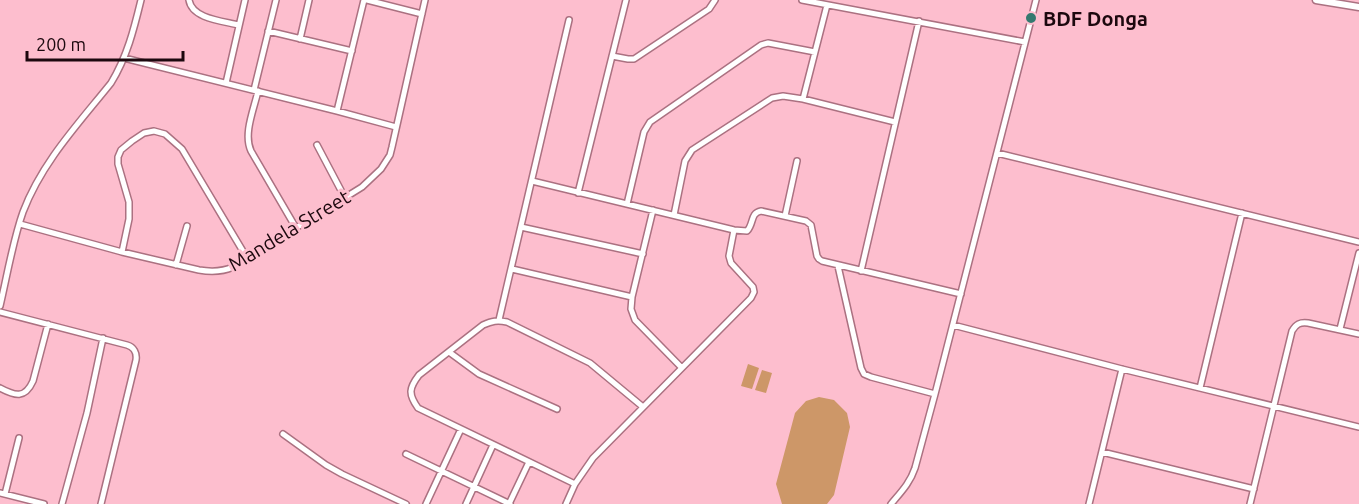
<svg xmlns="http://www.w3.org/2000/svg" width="1359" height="504" font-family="Ubuntu,sans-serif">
  <rect width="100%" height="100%" fill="#fdbece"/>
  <path fill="#cd9768" d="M748,364L759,368L752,389L741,386Z
    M762,370L772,373L766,393L755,390Z
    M819,397L834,400L847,413L850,427L834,495L827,504H782L776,484L795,413L806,401Z"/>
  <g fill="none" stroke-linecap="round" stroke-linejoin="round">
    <g stroke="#ab7181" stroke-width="8">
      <path id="minor" d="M189,0C192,19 223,21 239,25
        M367,0L422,14
        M802,0L1025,42
        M268,31L352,51
        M300,39L309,0
        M612,56L628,59H634L709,9L715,0
        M124,58L337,111L396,127
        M226,83L245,0
        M254,90L276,0
        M258,91C254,109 243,134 251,151L296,228
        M803,99L827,5
        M337,111L364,0
        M317,145L345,198
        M997,153L1359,242
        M532,181L734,230L747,231C754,224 750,213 761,211L806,221L811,225L817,256L819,259L822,261L961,294
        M578,193L626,0
        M627,204L644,132L650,122L761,45L768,43L815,52
        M653,210L632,297L631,309L635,320L681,367
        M674,215L685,161L692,150L772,98L783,96L803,99L895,122
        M785,216L797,161
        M20,224L122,252L199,270C211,272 222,272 233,267L362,187L381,169L390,155L392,147L425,0
        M521,227L643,254
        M122,252L129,219V202L118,164V157L121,150L132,141L144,133L154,131L165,134L182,149L247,258
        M176,265L187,226
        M838,266L861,368L864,374L871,377L935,394
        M512,269L632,297
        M861,271L919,21
        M0,306C7,276 13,240 23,212C42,162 79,123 111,83C127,57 134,29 141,0
        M0,312L127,345C134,347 137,353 136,360L101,504
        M499,320L569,20
        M953,325L1122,369L1359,427
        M1340,329L1359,253
        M449,352L479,374L557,409
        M0,388C15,396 25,399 33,381L48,324
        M1200,388L1242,213
        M283,434L326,465L342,474L406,504
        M1102,452L1254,489
        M406,454L510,504
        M575,484L418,408C408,394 409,388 419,375L483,325C492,321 497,320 507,322L590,363L643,407
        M0,493L44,504
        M5,494L19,438
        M62,504L87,413L103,338
        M426,504L461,429
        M466,504L493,445
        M509,504L529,462
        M566,504L575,484L593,458L751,298L754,292L753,287L731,263L729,256L734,230
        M891,504C901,492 910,483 915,468L935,394L1036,0
        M1089,504L1122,369
        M1250,504L1292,331C1296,324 1300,322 1308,323L1359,334"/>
    </g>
    <g stroke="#ab7181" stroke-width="9">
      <path id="major" d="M1316,0L1359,7"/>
    </g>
    <use href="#minor" stroke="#fff" stroke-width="5"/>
    <use href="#major" stroke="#fff" stroke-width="6"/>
  </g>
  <circle fill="#34796f" stroke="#fdbece" stroke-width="2" cx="1031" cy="18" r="6"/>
  <g text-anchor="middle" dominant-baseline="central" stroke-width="6" stroke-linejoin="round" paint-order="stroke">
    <g font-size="20" font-weight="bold" fill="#1c080e" stroke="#fdbece" text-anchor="start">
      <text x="1043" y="18">BDF Donga</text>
    </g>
    <g font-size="20" fill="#1c080e" stroke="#fdbece">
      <text transform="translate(289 230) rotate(-31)">Mandela Street</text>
    </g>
  </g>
  <path d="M27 51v9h156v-9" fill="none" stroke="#1c080e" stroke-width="3"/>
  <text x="36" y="51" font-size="18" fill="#1c080e" stroke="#fdbece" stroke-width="4.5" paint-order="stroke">200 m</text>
</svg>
